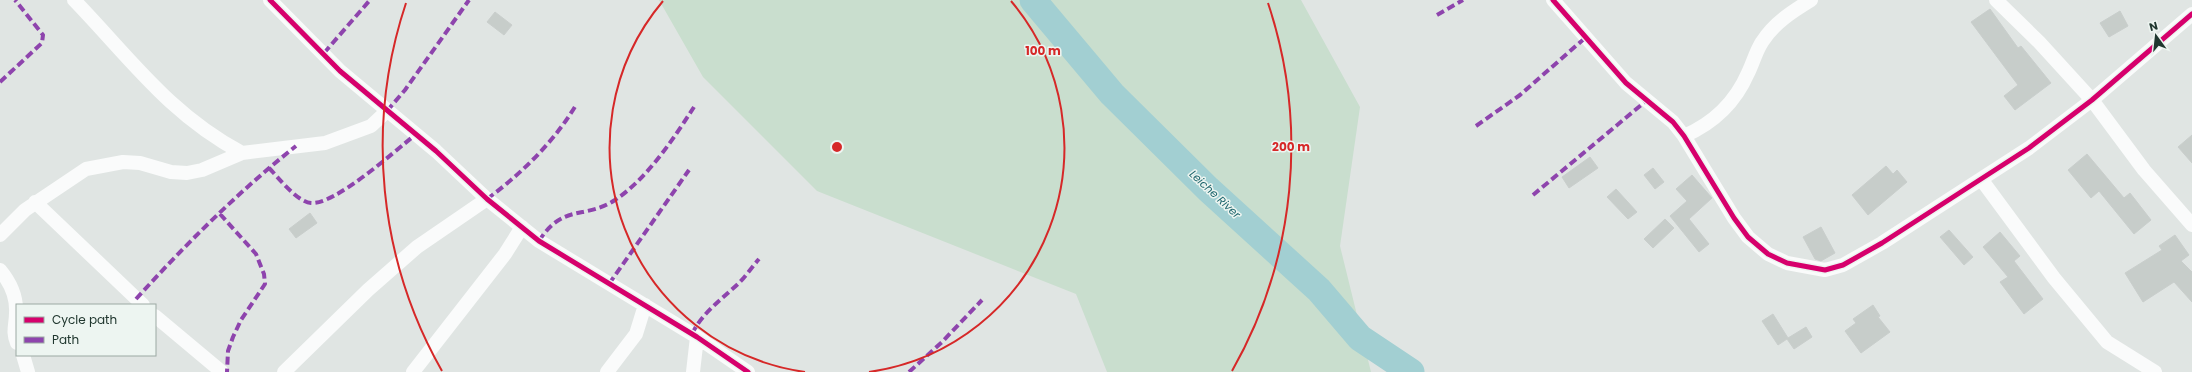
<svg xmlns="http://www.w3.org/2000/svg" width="2192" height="372" font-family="Poppins,sans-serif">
  <rect width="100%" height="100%" fill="#e0e5e3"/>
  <path fill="#c9dece" d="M659,0H1301L1360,107L1340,246L1371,372H1107L1076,294L817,191L703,77Z"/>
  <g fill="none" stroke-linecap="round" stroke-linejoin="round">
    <path stroke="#a2cfd2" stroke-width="27" d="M1033,0L1112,94L1208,189L1319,290L1360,338L1411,372"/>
  </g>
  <path fill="#c7cdca" stroke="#c9cecc" d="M1990,9L2018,48L2021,46L2051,83L2015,110L2004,96L2018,85L1971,22Z
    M2120,11L2128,26L2109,37L2100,23Z
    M495,12L512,25L504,35L487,22Z
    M2192,135V163L2178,147Z
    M2087,154L2124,198L2130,193L2151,220L2134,234L2099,191L2091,198L2068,170Z
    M1590,157L1598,168L1569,188L1562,177Z
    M1886,166L1893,174L1897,170L1907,182L1868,215L1852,195Z
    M1653,168L1664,182L1655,189L1644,175Z
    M1692,175L1712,198L1689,219L1709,244L1699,252L1670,216L1687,201L1676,189Z
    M1616,189L1637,212L1628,219L1607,197Z
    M310,213L317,223L296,238L289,229Z
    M1665,219L1674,228L1653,248L1644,239Z
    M1821,227L1835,253L1821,261L1815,259L1803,237Z
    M1949,230L1973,257L1964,265L1940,237Z
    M2000,232L2020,256L2014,261L2043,299L2024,314L2000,282L2008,277L1983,247Z
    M2175,235L2189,255L2181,261L2192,272V302L2174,282L2143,302L2125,273L2162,250L2159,246Z
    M1873,305L1880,316L1878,317L1890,332L1861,353L1845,331L1856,323L1853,319Z
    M1773,314L1788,338L1806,327L1812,337L1794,349L1787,339L1778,345L1762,321Z"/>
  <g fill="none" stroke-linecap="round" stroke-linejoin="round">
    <path stroke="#fafbfb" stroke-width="14" d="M74,0C130,58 169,114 242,153
      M270,0L340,71L436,151L487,199L539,241L697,337L748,372
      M1553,0L1626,83L1673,122L1684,136L1734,218L1748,237L1768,254L1787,263L1825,270L1843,265L1882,243L2029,148L2092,100L2192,14
      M1996,0L2039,42L2092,100L2144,170L2192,225
      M1684,136C1714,123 1735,103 1748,73C1753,63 1756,51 1762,42C1774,23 1793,11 1811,0
      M1981,179L2054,278L2107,342L2155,372
      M35,202L143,305
      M0,235L25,210L86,169L123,162L140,163L171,172L187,173L202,170L242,153L325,143L371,126L387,111
      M0,270C10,282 17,296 16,313C16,324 12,332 17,343
      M155,316L222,372
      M23,355L28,372
      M284,372L368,290L417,247L487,199
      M413,372L505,254L522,227
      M607,372L636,334L645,305
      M693,372L697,337"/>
    <path stroke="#8e44ad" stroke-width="4" stroke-dasharray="8 4" stroke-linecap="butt" d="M1437,15L1463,0
      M324,53L370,0
      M0,82L42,43L43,35L15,0
      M387,111L405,90L469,0
      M1476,126L1520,95L1585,38
      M269,168C278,177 297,202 311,203C335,205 395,151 415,135
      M1533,195L1646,101
      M487,199C521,174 554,142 576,105
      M220,214L256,254L264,274L265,284L241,320L233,337L228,351L227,372
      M539,241C563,203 584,220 615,200C647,179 674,138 694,107
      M609,284L689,170
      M136,299C186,244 238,192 296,146
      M692,334C702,313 722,299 739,283C746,276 752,267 759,259
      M909,372L942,342L982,300"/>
    <g stroke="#edf5f1" stroke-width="8">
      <path id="cycleway" d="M270,0L340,71L436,151L487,199L539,241L697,337L748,372
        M1553,0L1626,83L1673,122L1684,136L1734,218L1748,237L1768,254L1787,263L1825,270L1843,265L1882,243L2029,148L2092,100L2192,14"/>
    </g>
    <use href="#cycleway" stroke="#d6006c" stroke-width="5"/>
  </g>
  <g fill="none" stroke="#d62828" stroke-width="2">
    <path d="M805 372A227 227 0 0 1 663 1M1011 1A227 227 0 0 1 869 372"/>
    <path d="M442 371A454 454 0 0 1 406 3M1268 3A454 454 0 0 1 1232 371"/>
  </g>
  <g text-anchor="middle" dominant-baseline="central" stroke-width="3" stroke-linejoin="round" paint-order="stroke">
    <g font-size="11" font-style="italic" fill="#1f676e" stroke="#edf5f1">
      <text transform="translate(1215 194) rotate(43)">Leiche River</text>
    </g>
  </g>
  <circle cx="837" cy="147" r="6" fill="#d62828" stroke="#edf5f1" stroke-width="2"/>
  <g font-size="12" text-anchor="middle" font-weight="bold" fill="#d62828" stroke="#edf5f1" stroke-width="3" stroke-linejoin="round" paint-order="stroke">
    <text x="1043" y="55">100 m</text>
    <text x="1291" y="151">200 m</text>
  </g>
  <rect x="16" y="304" width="140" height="52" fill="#edf5f1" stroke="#9ba9a3"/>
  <rect x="24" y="317" width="20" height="6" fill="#d6006c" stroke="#9ba9a3"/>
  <text x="52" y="324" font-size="12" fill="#20372f">Cycle path</text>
  <rect x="24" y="337" width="20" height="6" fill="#8e44ad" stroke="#9ba9a3"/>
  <text x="52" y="344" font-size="12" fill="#20372f">Path</text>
  <g transform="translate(2156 36) rotate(345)" stroke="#edf5f1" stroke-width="3" paint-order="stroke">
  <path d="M0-3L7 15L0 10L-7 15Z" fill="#20372f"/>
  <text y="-6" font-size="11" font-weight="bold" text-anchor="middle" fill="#20372f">N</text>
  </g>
</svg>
